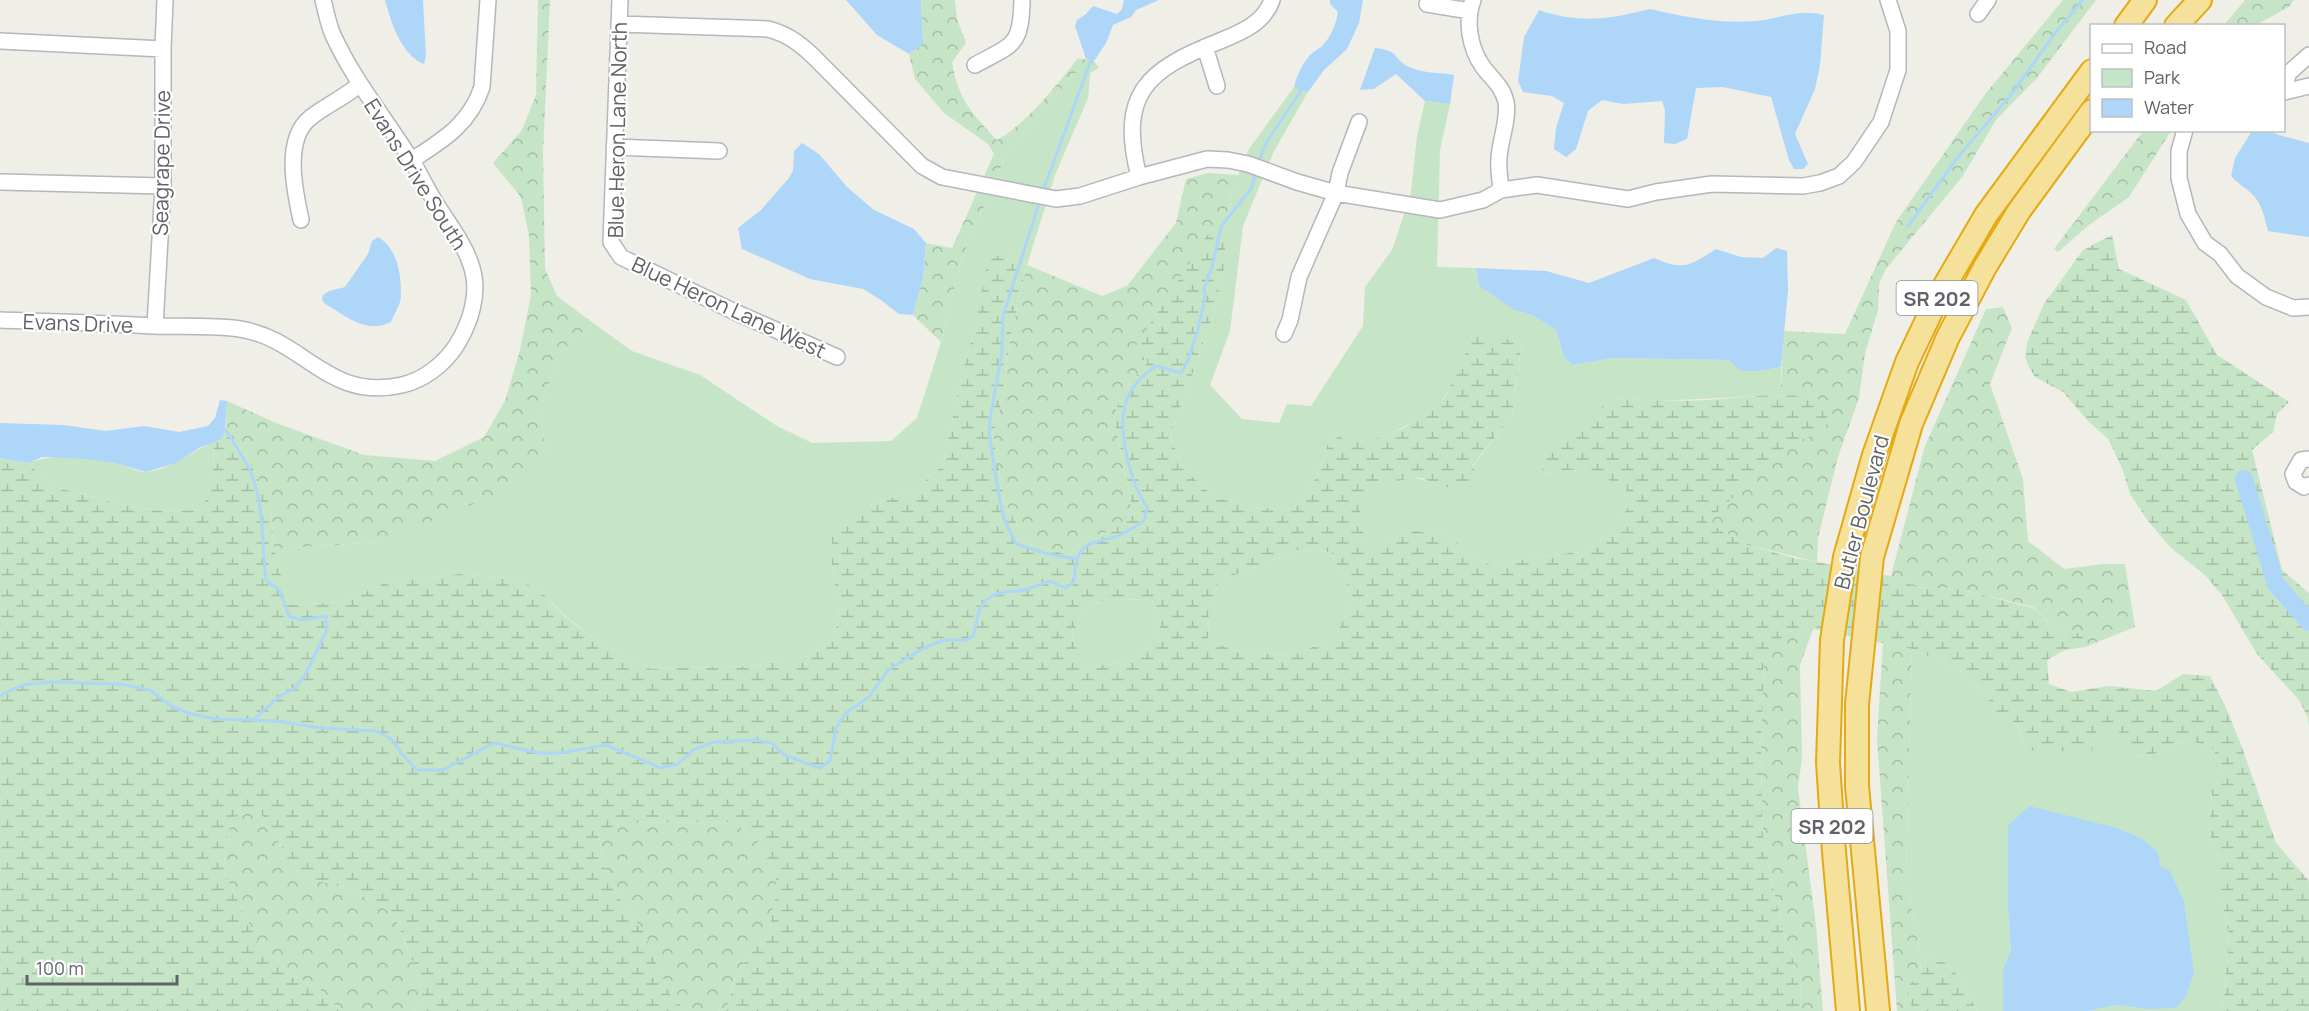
<svg xmlns="http://www.w3.org/2000/svg" width="2309" height="1011" font-family="Manrope,sans-serif">
  <defs>
    <pattern id="forest-crowns" width="20" height="18" patternUnits="userSpaceOnUse" patternTransform="scale(1.5)"><rect width="20" height="18" fill="#c6e5c7"/><path d="M2 6a3 3 0 1 1 6 0M12 15a3 3 0 1 1 6 0" fill="none" stroke="#a4bda5"/></pattern>
    <pattern id="wetland-marsh" width="20" height="14" patternUnits="userSpaceOnUse" patternTransform="scale(1.5)"><rect width="20" height="14" fill="#c6e5c7"/><path d="M1 5h8M5 5V1M11 12h8M15 12V8" fill="none" stroke="#a4bda5"/></pattern>
  </defs>
  <rect width="100%" height="100%" fill="#efeee7"/>
  <path fill="#c6e5c7" d="M1077,71L1090,73L1088,98L1055,175L1027,265L1007,253L974,332L962,372L943,465L914,491L870,505L832,564L839,610L835,636L810,656L749,666L651,669L598,642L564,615L539,589L511,578L459,574L385,583L343,602L289,605L274,549L380,542L545,453L541,407L559,354L593,323L632,351L700,375L777,426L812,443L891,441L917,418L941,342L961,260L1007,153Z
    M1294,87L1301,91L1308,92L1274,151L1243,226L1230,331L1210,385L1242,419L1279,423L1287,404L1311,406L1363,326L1365,287L1392,250L1411,193L1417,136L1425,101L1450,104L1440,150L1437,267L1476,268L1479,286L1514,310L1532,315L1556,330L1564,357L1573,365L1612,358L1729,360L1760,371L1781,367V395L1659,401L1613,398L1542,475L1570,468L1594,472L1627,489L1629,506L1612,531L1589,551L1535,557L1492,566L1470,555L1449,535L1409,530L1381,545H1366L1357,500C1384,483 1408,469 1438,486L1479,478L1472,467L1512,416L1522,343L1472,335C1465,356 1458,377 1446,395C1433,415 1376,445 1352,443C1346,443 1337,435 1332,432L1316,478L1294,510L1250,507L1214,497L1183,468L1170,436L1213,316L1225,265V234L1232,190L1249,149Z
    M214,442L213,475L204,509L167,512L123,505L51,486L28,463C53,453 88,457 115,463C125,465 137,472 146,472C169,471 193,450 214,442Z
    M1298,550L1331,552L1353,598L1335,637L1292,656L1236,651L1208,640L1209,607L1219,581Z
    M1106,599L1152,600L1160,628L1147,648L1123,663L1083,667L1072,635L1082,611Z
    M1912,649L1960,670L1981,690L1995,693L1993,715C2018,719 2020,727 2026,750H2056L2097,727L2115,728L2126,736L2135,757L2154,754L2171,745L2191,741L2212,747L2223,770L2212,790L2209,833L2221,862V897L2229,936L2222,1011H2089L2116,1005L2147,1009L2008,827V909L2011,950L2003,969V1011H1977L1961,979L1946,963L1920,955L1906,877Z"/>
  <path fill="url(#forest-crowns)" d="M538,0H550L543,152L545,269L557,296L593,323L559,354L541,407L545,453L493,496L380,542L274,549L271,506L256,473L226,425L227,401L276,423L364,455L435,461L484,437L505,401L520,350L531,295L529,236L521,197L493,163L522,130L536,95Z
    M921,0H955L957,19L966,43L952,62C958,99 972,114 997,140C1025,125 1059,83 1078,58L1094,61L1099,68L1090,73L1077,71L1007,153L961,260L941,342L913,315L923,278L926,243L952,248L994,154L988,144L944,113L915,79L909,54L923,44Z
    M2063,0H2096L2037,78L1996,120L1962,177L1886,269L1879,284L1878,310L1865,353L1859,398L1838,457L1818,538L1817,562L1747,545L1706,521L1724,507L1771,457L1797,441L1825,430L1818,399L1781,395L1783,331L1845,334L1896,222L1986,93Z
    M2245,0H2294L2289,7L2256,25H2224Z
    M2143,131H2171L2129,197L2089,225L2058,252L2054,249Z
    M1208,173L1239,175L1232,190L1225,234L1211,228L1149,362L1120,395L1114,419L1131,499L1128,519L1112,531L1089,537L1067,555L1027,542L1005,503L993,436L1004,391L1010,338L1027,265L1102,296L1127,286L1176,223L1186,179Z
    M2003,307L2012,328L1990,384L2023,479L2028,541L2064,569L2104,564H2125L2135,627L2085,647L2082,634L2055,629L2033,607L1959,589L1917,587L1891,576L1925,446L1986,309Z
    M1813,629L1800,665L1802,757L1798,788L1816,926L1823,1011H1800L1801,981L1784,935L1763,843L1761,751L1764,656L1787,632Z
    M1883,643L1912,649L1906,877L1920,955L1921,973L1907,987L1918,1011H1897L1877,739Z
    M258,809L290,860L306,878L351,889L394,914L419,977L423,1001L414,1011H341L320,990L290,973L258,942L224,872L225,848L232,818Z
    M734,822L763,846L776,877V894L769,932L742,965L734,981L728,1006L719,1011H686L669,993L643,930L623,905L604,865L598,831L623,823Z"/>
  <path fill="url(#wetland-marsh)" fill-rule="evenodd" d="M1212,228L1225,234V265L1213,316L1170,436L1183,468L1214,497L1250,507L1294,510L1316,478L1332,432L1350,443L1372,440L1404,428L1445,398L1462,363L1472,335L1495,337L1522,342L1512,416L1472,466L1479,478C1468,484 1450,489 1437,486C1431,484 1427,479 1420,478C1396,478 1378,488 1358,500L1366,545H1381L1409,530L1449,535L1470,555L1492,566L1535,557L1589,551L1612,531L1629,506L1626,489C1589,469 1583,465 1541,475L1546,450L1613,398C1644,400 1675,402 1706,400C1747,398 1790,389 1830,403L1825,431L1797,441L1771,457L1724,507L1706,521L1747,545L1795,558L1891,576L1917,587L1959,589L2033,608L2055,629L2082,634L2085,647L2065,650L2047,660L2049,684L2071,692L2109,686L2156,691L2183,674L2210,676L2226,708L2241,745L2276,843L2309,881V1011H2222L2229,936L2221,897V862L2209,833L2212,790L2223,770L2212,747L2191,741L2171,745L2154,754L2134,757C2125,733 2123,729 2097,727L2092,752L2026,750C2020,727 2019,719 1993,715L1987,705L1994,693L1981,690L1960,670L1912,649L1813,629L1787,632L1764,657L1761,751L1763,843L1784,935L1801,981L1800,1011H719L728,1006L734,981L742,965L769,932L776,894V877L763,846L734,822L623,823L598,832L604,865L623,905L643,930L669,993L686,1011H414L423,1001L419,977L394,914L351,889L306,878L290,860L258,809L232,818L225,848L224,872L258,942L290,973L320,990L341,1011H0V458L28,463L51,486L123,505L167,512L203,509L213,475L214,442L222,438L226,425L256,473L271,506L274,549L289,605L343,602L385,583L459,574L511,578L539,589L564,616L598,642L651,669L749,666L810,656L835,636L839,610L832,564V535L870,505L914,491L943,465L962,372L974,332L988,259L1007,253L1027,265L1010,338L1004,391L993,436L1005,503L1027,542L1067,555L1089,537L1112,531L1128,519L1131,499L1114,419L1120,395L1148,362L1135,347ZM1298,550L1331,552L1353,598L1335,637L1292,656L1236,651L1208,640L1209,607L1219,581ZM1106,599L1152,600L1160,628L1147,648L1123,663L1084,667L1072,636L1082,611Z
    M2112,235L2119,269L2186,300L2217,355L2289,402L2277,414L2273,432L2252,450L2282,570L2309,593V727L2308,718L2299,700L2257,654L2222,595L2204,574L2171,548L2148,521L2130,494L2122,468L2108,439L2089,422L2063,392L2035,377L2029,367L2025,357L2027,343L2044,304L2083,250Z
    M1920,955L1946,963L1961,979L1977,1011H1918L1911,1005L1907,987L1921,973Z"/>
  <path fill="#aed6f9" d="M385,0H423L426,56L424,64C401,55 391,22 385,0Z
    M846,0H921L923,44L909,54L877,35Z
    M1124,0H1159L1136,10L1131,17L1113,25L1106,43L1094,61L1086,59L1075,26L1077,20L1086,14L1093,6L1117,14L1122,9Z
    M1330,0H1363L1359,23L1347,49L1324,70L1308,92L1301,91L1294,87C1297,75 1302,65 1309,56C1313,52 1317,50 1321,47C1331,37 1336,25 1338,12L1330,4Z
    M1650,9C1685,17 1719,24 1756,21C1781,19 1797,8 1824,15L1820,65L1815,89L1795,134L1808,164L1803,169H1794L1789,160L1771,97L1723,87L1696,88L1687,139L1675,144L1664,143L1665,110L1662,101L1623,104L1602,100L1588,111L1576,149L1566,157L1554,149L1556,128L1564,103L1552,96L1523,92L1518,81L1524,37L1539,10C1580,24 1610,19 1650,9Z
    M1375,48C1400,51 1391,56 1407,66C1422,74 1438,72 1454,75L1450,104L1425,101L1396,74L1374,89L1360,90Z
    M2252,131H2270L2279,135L2309,143V237L2268,231C2265,219 2262,204 2253,195C2246,188 2237,183 2231,176L2235,158Z
    M802,143L819,154L847,187L874,210L914,229L926,243L923,278L913,315L899,314L881,300L863,289L810,279L742,249L738,228L761,210L789,178L793,171L794,151Z
    M378,237C398,249 401,274 401,296C401,304 394,314 391,322C370,332 354,322 337,311C331,307 326,306 322,300L323,295L329,291L345,287L368,254L372,241Z
    M1776,248L1787,251L1788,290L1781,367L1760,371H1741L1729,360L1612,358L1573,365L1564,357L1556,330L1532,315L1514,310L1479,286L1476,268L1546,271L1589,283L1654,258C1683,271 1690,266 1716,249L1741,257L1763,258Z
    M220,400L227,401L225,430L222,439L199,448L176,463L146,472L115,463L87,459L42,457L28,463L0,458V423L63,425L106,431L144,426L179,432L208,426L215,418Z
    M2029,806L2117,828L2141,838L2158,852L2160,866L2170,871L2184,902L2194,973L2187,994L2176,1008L2147,1009L2116,1005L2089,1011H2003V969L2011,950L2008,909V826Z"/>
  <g fill="none" stroke-linecap="round" stroke-linejoin="round">
    <path stroke="#aed6f9" stroke-width="3" d="M1258,164L1267,141L1301,91
      M1043,191L1091,60
      M1040,200L1003,316L1002,352L990,419L989,433L999,496L1004,519L1016,544L1048,554L1077,559
      M1908,226L1958,157L2010,96L2056,32L2083,0
      M225,430C232,437 235,445 240,453C267,492 260,535 266,580L279,590L289,616L301,620L326,616V632L305,675L295,688L280,696L253,720
      M0,696L22,685L49,682L120,684L150,690L171,706L191,714L217,719L276,721L321,728L377,731L393,740L401,753L417,770H443L494,743L539,753H560L606,745L661,768L678,764L693,750L714,742L756,740L772,743L784,755L820,768L830,761L836,728L846,713L869,697L888,670L924,648L944,640H967L973,636C977,626 976,612 983,604C995,588 1012,594 1027,589C1035,587 1042,584 1050,581L1066,588L1074,582C1075,529 1100,550 1131,529C1134,527 1140,524 1143,521C1145,518 1146,511 1147,507C1133,485 1130,472 1125,447C1119,412 1124,387 1156,366L1181,373L1189,358L1198,329L1205,297L1204,289L1212,267L1221,227L1252,187L1255,173"/>
    <path stroke="#aed6f9" stroke-width="18" d="M2244,479L2276,584L2309,622"/>
    <g stroke="#b4b7bb" stroke-width="18">
      <path id="minor" d="M620,0L611,242L621,257L735,312L837,357
        M1473,0C1465,21 1470,49 1483,67C1492,79 1503,87 1506,102C1509,119 1500,140 1499,158C1498,168 1500,179 1501,190
        M1427,4L1470,11
        M1978,14L1988,0
        M619,24L768,29C787,34 798,42 813,56L922,166L942,177L1056,199L1080,196L1139,177L1207,159L1228,160L1248,164L1297,182L1336,193L1440,210L1483,200L1501,190L1537,185L1628,199L1656,192L1712,184L1803,186L1820,183L1839,176L1854,162L1881,122L1898,70V31L1888,0
        M0,41L163,49
        M1205,47L1217,86
        M975,65C1013,44 1021,47 1022,0
        M2284,86L2289,73L2309,55
        M2284,92L2309,86
        M2185,130L2179,151V178L2188,214L2205,243L2220,254L2237,276L2266,297L2293,308L2309,307
        M614,147L719,151
        M412,160C443,140 470,124 482,87L488,0
        M1139,177C1118,94 1146,70 1220,41C1242,32 1264,23 1272,0
        M0,182L163,186
        M301,220C295,192 283,140 310,118C326,105 344,98 360,84
        M0,320C51,322 103,323 154,326C183,327 212,325 240,329C304,339 328,402 402,385C424,380 444,364 456,346C470,324 480,294 472,268C465,244 450,226 437,205C427,190 420,173 410,158C384,117 353,79 333,35C328,24 326,11 323,0
        M155,326L163,186V49L165,0
        M1284,334L1290,320L1299,277L1336,193L1340,173L1359,122
        M2309,459L2301,460L2293,474L2296,482L2304,487L2309,485"/>
    </g>
    <g stroke="#e5aa12" stroke-width="26">
      <path id="highway" d="M2126,26L2145,0
        M2176,26L2200,0
        M1848,1011L1834,852L1828,763L1832,640L1845,557L1874,455L1907,362L1938,297L1986,215L2092,71
        M1878,1011L1857,786V704L1872,557L1911,424L1948,337L1985,267L2019,211L2092,111"/>
    </g>
    <use href="#minor" stroke="#fff" stroke-width="15"/>
    <use href="#highway" stroke="#f5e199" stroke-width="22"/>
  </g>
  <g text-anchor="middle" dominant-baseline="central" stroke-width="4.5" stroke-linejoin="round" paint-order="stroke">
    <g fill="#fff" stroke="#8f9194" stroke-width="1.5">
      <rect x="1896.5" y="281" width="81" height="34" rx="4.5"/>
      <rect x="1791.5" y="809" width="81" height="34" rx="4.5"/>
    </g>
    <g font-size="20" font-weight="bold" fill="#5f6266">
      <text x="1937" y="298">SR 202</text>
      <text x="1832" y="826">SR 202</text>
    </g>
    <g font-size="21" fill="#5f6266" stroke="#fff">
      <text transform="translate(617 130) rotate(-89)">Blue Heron Lane North</text>
      <text transform="translate(161 163) rotate(-89)">Seagrape Drive</text>
      <text transform="translate(416 174) rotate(58)">Evans Drive South</text>
      <text transform="translate(729 307) rotate(25)">Blue Heron Lane West</text>
      <text transform="translate(78 323) rotate(2)">Evans Drive</text>
      <text transform="translate(1861 512) rotate(-75)">Butler Boulevard</text>
    </g>
  </g>
  <rect x="2090" y="24" width="195" height="108" fill="#ffffff" stroke="#bfc0c2" stroke-width="1.5"/>
  <rect x="2102" y="44" width="30" height="9" fill="#ffffff" stroke="#bfc0c2" stroke-width="1.5"/>
  <text x="2144" y="54" font-size="18" fill="#5f6266">Road</text>
  <rect x="2102" y="69" width="30" height="18" fill="#c6e5c7" stroke="#bfc0c2" stroke-width="1.5"/>
  <text x="2144" y="84" font-size="18" fill="#5f6266">Park</text>
  <rect x="2102" y="99" width="30" height="18" fill="#aed6f9" stroke="#bfc0c2" stroke-width="1.5"/>
  <text x="2144" y="114" font-size="18" fill="#5f6266">Water</text>
  <path d="M27 975v9h150v-9" fill="none" stroke="#5f6266" stroke-width="3"/>
  <text x="36" y="975" font-size="18" fill="#5f6266" stroke="#ffffff" stroke-width="4.5" paint-order="stroke">100 m</text>
</svg>
